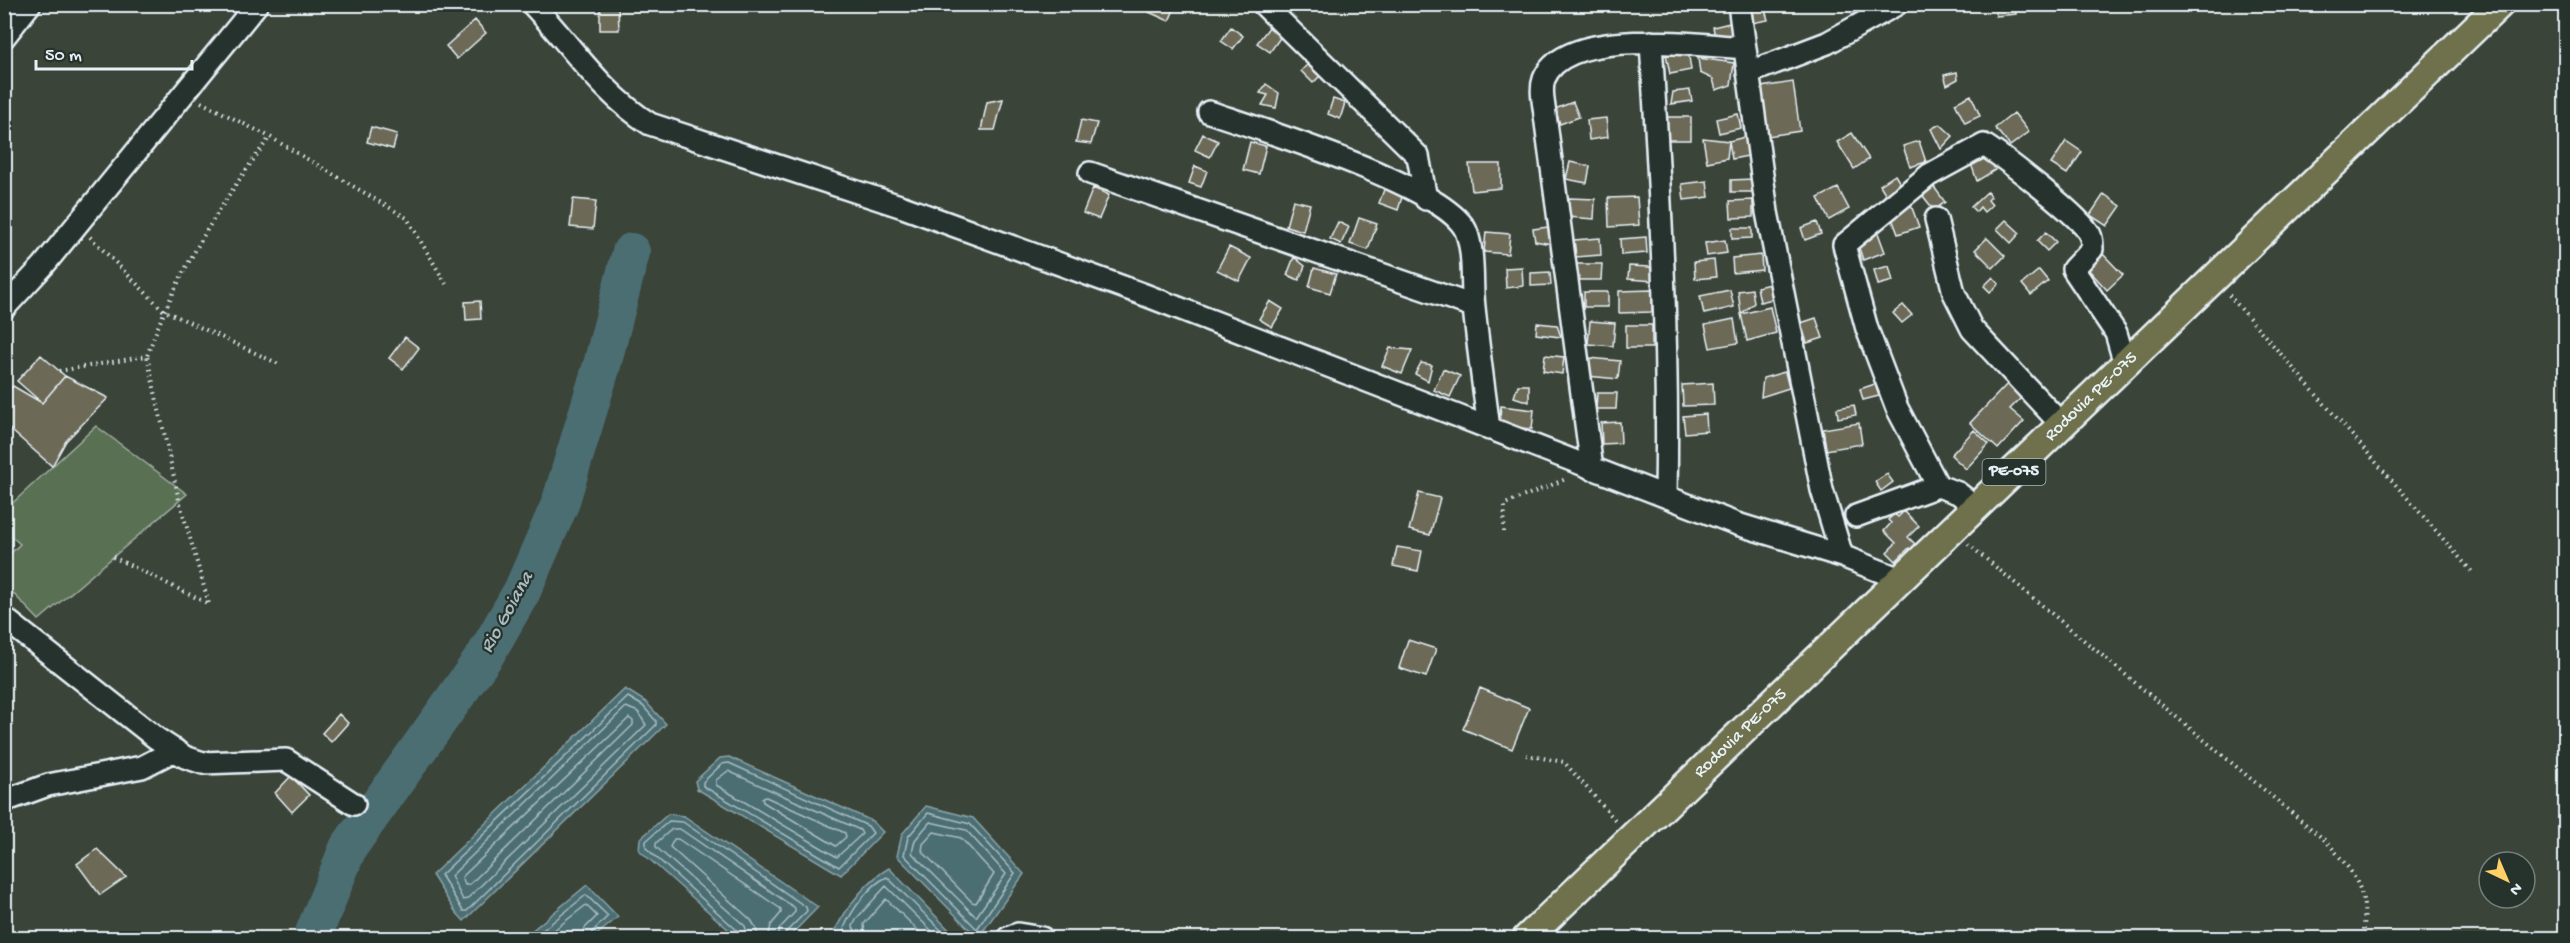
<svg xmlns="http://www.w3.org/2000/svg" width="2570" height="943" font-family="'Gochi Hand',sans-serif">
  <rect width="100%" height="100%" fill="#3b4439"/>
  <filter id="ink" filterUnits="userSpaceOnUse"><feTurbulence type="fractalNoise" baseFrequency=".0167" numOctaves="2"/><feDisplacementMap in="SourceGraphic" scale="12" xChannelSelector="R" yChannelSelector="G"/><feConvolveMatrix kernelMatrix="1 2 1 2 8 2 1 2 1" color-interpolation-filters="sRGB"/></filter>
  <g filter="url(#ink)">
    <path fill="#5a6f53" stroke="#a1b0a6" stroke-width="1.5" d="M96,426L187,494L39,620L5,585V559L20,544L5,531V510Z"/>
    <path fill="#4c6e73" stroke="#8aa2a8" stroke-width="1.5" d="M625,689L646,702L666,724L464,921L455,911L432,875Z
      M729,757L872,821L883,832L841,875L697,789L695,781L720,758Z
      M926,806L973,818L1024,874L978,938L897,856L902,834Z
      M668,814L684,816L818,907L788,938H738L639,850L640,839Z
      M889,868L957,938H846L835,930C848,906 865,882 889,868Z
      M587,885L618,917L593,938H523Z"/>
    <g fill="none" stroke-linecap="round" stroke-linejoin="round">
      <path stroke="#aabdc3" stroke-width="1.5" d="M628,697L643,706L656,721V725L467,911H463L441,875Z
        M626,707L638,712L646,725L467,899L463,900L451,876Z
        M629,718L633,721V725L469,885H465L462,877Z
        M729,763L868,826L873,833L839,867L703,786V782L722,764Z
        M728,771L860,830L862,834L837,857L716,785V780Z
        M766,797L845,833L846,837L836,846L763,802L762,798Z
        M928,813L970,824L1015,873L977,929L904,855L908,837Z
        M930,822L966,830L1006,874L976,917L912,853L915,840Z
        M934,832L961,838L994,874L976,903L972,902L922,851L923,844Z
        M533,938L586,895L608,916L592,932L590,938
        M544,938L586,905L597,916L585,928L582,938
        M741,938L739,932L646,848V841L669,821L683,822L806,907L807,911L786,932L785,938
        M749,938L745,926L656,847V843L672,829H680L795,908V912L780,928L777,938
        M758,938L756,928L751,920L670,847L674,839H678L781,909V913L771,925L768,938
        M849,938L844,928C852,910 869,885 887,877L949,938
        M856,938L853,926L857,918L886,886L939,938
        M865,938L864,924L886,899L926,938"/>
      <path stroke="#4c6e73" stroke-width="38" d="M312,938L348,848L486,654L522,591L560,504L602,365L631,252"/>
    </g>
    <path fill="#6c6a56" stroke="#e8f1f8" stroke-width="1.5" d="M1152,4H1174L1176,5L1169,21L1149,12Z
      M1995,4H2015L2016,14L1996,16Z
      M600,5H618L619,30H600Z
      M1764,6L1768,20L1752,23L1749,12Z
      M475,20L486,33L457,59L446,46Z
      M1730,23L1732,38L1716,41L1713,27Z
      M1270,26L1282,35L1270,52L1257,43Z
      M1231,27L1243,36L1233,49L1221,41Z
      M1688,50L1691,70L1670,74L1666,54Z
      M1698,58L1734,63L1731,85L1716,90L1713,79L1700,73Z
      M1312,60L1324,72L1313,83L1301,71Z
      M1957,72L1958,79L1947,85L1944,75Z
      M1793,82L1800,131L1768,136L1761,87Z
      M1266,84L1279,93L1276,108L1262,105L1268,95L1260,93Z
      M1690,90L1692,101L1671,104L1673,92Z
      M1971,95L1980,116L1965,123L1955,103Z
      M1003,99L995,130H981L987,102Z
      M1333,99L1345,103L1340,119L1328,114Z
      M1573,102L1579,117L1560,124L1555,109Z
      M2014,113L2029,132L2010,146L1995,128Z
      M1738,114L1741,128L1719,133L1716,119Z
      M1667,117H1691V140H1667Z
      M1606,118L1608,137L1589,140L1587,120Z
      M1081,120L1097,123L1091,144L1076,142Z
      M1940,124L1953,136L1941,149L1931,129Z
      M371,127L397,134L393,149L367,142Z
      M1852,133L1869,159L1854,169L1837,142Z
      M1203,134L1218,141L1210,157L1195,150Z
      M1745,137L1748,156L1732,159L1729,141Z
      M1703,138L1729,141L1727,158L1707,162Z
      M1919,141L1926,162L1910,167L1903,146Z
      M2066,141L2082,152L2067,174L2051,164Z
      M1250,142L1266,146L1259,174L1243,170Z
      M1989,154L1995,170L1977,181L1970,161Z
      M1570,162L1590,166L1587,183L1566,179Z
      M1469,164H1501V188L1472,191Z
      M1195,166L1207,171L1201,187L1189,183Z
      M1895,175L1903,188L1888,198L1880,185Z
      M1753,179V192H1731V180Z
      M1707,181L1709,197L1684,200L1682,184Z
      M1385,187L1403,194L1398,210L1379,203Z
      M1934,187L1945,202L1934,210L1923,196Z
      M1093,188L1109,195L1099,219L1083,213Z
      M1838,188L1849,209L1829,220L1818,198Z
      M1987,192L1991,197L1988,200L1992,205L1984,212L1980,207L1976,212L1971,207Z
      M2104,194L2121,206L2107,226L2090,215Z
      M1637,197L1639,225L1609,227L1608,198Z
      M1569,198L1595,199L1594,219L1568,217Z
      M573,199L596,201L593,229L570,227Z
      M1293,200L1310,204L1303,231L1286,226Z
      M1753,200V217L1731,218L1730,201Z
      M1911,205L1919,227L1898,234L1890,213Z
      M1359,218L1377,224L1368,250L1350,244Z
      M2006,220L2020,233L2011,243L1997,229Z
      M1338,222L1349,227L1341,244L1330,239Z
      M1817,222L1821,234L1805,240L1801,228Z
      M1548,227L1551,244L1535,241L1533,229Z
      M1732,228H1752V238L1732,239Z
      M1486,232L1510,234L1508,254L1484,252Z
      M2046,232L2056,242L2047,251L2037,241Z
      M1878,233L1885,252L1863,260L1859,248Z
      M1646,237L1647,253L1621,255L1620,239Z
      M1600,238L1601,255L1575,257L1574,240Z
      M1987,238L2005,256L1993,268L1975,250Z
      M1725,240L1727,253L1707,256L1705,243Z
      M1229,247L1251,258L1239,281L1217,270Z
      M2102,253L2123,275L2107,290L2087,268Z
      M1761,255L1762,270L1733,273L1732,258Z
      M1294,257L1305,266L1299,280L1287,275Z
      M1714,260L1716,277L1695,279L1694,262Z
      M1576,264H1602L1601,280H1575Z
      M1629,266L1650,267L1655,281L1628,279Z
      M1889,266L1893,281L1878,285L1874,270Z
      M1522,267L1523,286L1506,288L1505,268Z
      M1314,268L1336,274L1330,293L1309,287Z
      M2039,270L2048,281L2031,295L2022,284Z
      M1550,272L1551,285L1531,286V273Z
      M1993,277L1999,284L1990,292L1984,286Z
      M1770,284L1773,299L1760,302L1757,287Z
      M1752,289L1754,303L1741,314L1738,291Z
      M1652,290V312L1619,313V291Z
      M1730,290L1734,307L1704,314L1700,296Z
      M1584,292H1608V307H1584Z
      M480,301L481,319L466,320L465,302Z
      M1270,301L1283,309L1272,327L1259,319Z
      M1903,305L1912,315L1902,323L1893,313Z
      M1770,307L1776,333L1747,341L1741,314Z
      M1816,318L1823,338L1807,343L1801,323Z
      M1734,319L1738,343L1710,348L1705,325Z
      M1590,321L1615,323L1613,346L1588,344Z
      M1537,323L1557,325L1561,337L1536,334Z
      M1626,325H1652V348H1626Z
      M405,337L419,348L403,369L389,358Z
      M1390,348L1412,350L1402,374L1382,366Z
      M41,355L65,376L42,403L17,381Z
      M1545,355L1564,357L1562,374L1543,371Z
      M1589,358L1620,361L1618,379L1587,376Z
      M1421,363L1432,365L1428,381L1415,374Z
      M1443,369L1460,376L1450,397L1434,390Z
      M1785,372L1789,388L1761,397L1763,378Z
      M65,376L108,398L66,441L52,466L4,424V395L13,386L42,403Z
      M2010,381L2024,395L2010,409L2024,421L1998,449L1970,423Z
      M1713,383L1714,405L1683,406L1682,385Z
      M1875,384L1879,396L1863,400L1860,389Z
      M1518,385H1529V402L1514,397Z
      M1597,393H1617L1616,409H1596Z
      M1854,405L1856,415L1838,418L1837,408Z
      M1501,406L1534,410L1532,429L1499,426Z
      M1706,414L1707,431L1685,433L1683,416Z
      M1620,422L1621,443L1602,444L1601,423Z
      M1859,423L1862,444L1826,450L1823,429Z
      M1974,430L1989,444L1966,469L1951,455Z
      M1887,474L1893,482L1881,491L1875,482Z
      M1419,493L1440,498L1430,535L1409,530Z
      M1904,511L1919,526L1908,537L1916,545L1911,550L1909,548L1896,561L1887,552L1896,543L1884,531L1891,523L1888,520L1894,514L1898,517Z
      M4,539L11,546L4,553Z
      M1397,547L1422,551L1418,571L1393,566Z
      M1408,640L1436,649L1426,677L1399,668Z
      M1480,688L1529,708L1512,749L1463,729Z
      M339,714L348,723L331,742L322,733Z
      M291,776L309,795L292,812L275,793Z
      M97,849L126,877L100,895L77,864Z"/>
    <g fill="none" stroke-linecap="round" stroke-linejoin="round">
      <g stroke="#e8f1f8" stroke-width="26">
        <path id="minor" d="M532,4C571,45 602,94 650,124L903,207L1145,295L1737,524L1842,556L1900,579
          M1263,4L1418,156L1426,199
          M1739,4L1767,212L1822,490L1842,556
          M4,37L30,4
          M1651,42C1660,193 1669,344 1666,495
          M1748,73L1827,43L1897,4
          M1209,112C1259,129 1446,186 1466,231C1475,254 1471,283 1474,307C1478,348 1484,389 1489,429
          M1090,173L1473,306
          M1936,219L1954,293L1972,329L2062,425
          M4,308L43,266L257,4
          M1592,469L1545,115C1544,104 1540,90 1544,79C1565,26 1698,45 1744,48
          M1938,486L1897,408L1867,329L1844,245L1929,175L1984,145C2003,157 2083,218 2090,235C2092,239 2092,245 2092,249L2073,269L2116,333L2125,364
          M1856,516L1938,486L1958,493L1976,507
          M4,618L156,738L185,757L203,763L286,760L354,804
          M4,801L48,785L142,767L175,750
          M1008,938L1018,934L1042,938"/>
      </g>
      <g stroke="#e8f1f8" stroke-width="32">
        <g id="major">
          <path id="s1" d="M1527,938L2500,4"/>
        </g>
      </g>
      <path stroke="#e8f1f8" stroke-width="4" stroke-dasharray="1.5 4.5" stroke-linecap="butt" d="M201,102L270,137L407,218L446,284
        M90,237L163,310L281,365
        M2229,295L2473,573
        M59,371L147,356C175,276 220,204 270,137
        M1504,532L1505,504L1566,479
        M1968,544L2327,842C2357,877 2369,890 2363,938
        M113,557L209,604L179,500L147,356
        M1526,755L1564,762L1617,822"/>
      <use href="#minor" stroke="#26332d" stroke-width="21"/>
      <use href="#major" stroke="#6e714b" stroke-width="27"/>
    </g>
  </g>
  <g text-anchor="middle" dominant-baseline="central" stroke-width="4.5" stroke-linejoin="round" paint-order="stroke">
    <rect fill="#26332d" stroke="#aeb8bb" stroke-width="1.5" x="1982.5" y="459" width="63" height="26" rx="4.5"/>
    <g font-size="16" font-weight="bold" fill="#e8f1f8">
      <text x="2014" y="472">PE-075</text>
    </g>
    <g font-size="18" fill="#e8f1f8" stroke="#26332d">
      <text stroke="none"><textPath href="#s1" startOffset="782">Rodovia PE-075</textPath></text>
      <text stroke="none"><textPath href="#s1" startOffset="296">Rodovia PE-075</textPath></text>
    </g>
    <g font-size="20" font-style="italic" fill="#aabdc3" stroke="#26332d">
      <text transform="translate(508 613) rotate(-61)">Rio Goiana</text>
    </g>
  </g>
  <rect width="2570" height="943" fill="none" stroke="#26332d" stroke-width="24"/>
  <rect x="12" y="12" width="2546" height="919" fill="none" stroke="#e8f1f8" stroke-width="2" filter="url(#ink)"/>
  <g transform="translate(2507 880) rotate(136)"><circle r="28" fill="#26332d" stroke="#747f7e" stroke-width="1.5"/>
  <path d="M0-4.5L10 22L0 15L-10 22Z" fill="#ffd166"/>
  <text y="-9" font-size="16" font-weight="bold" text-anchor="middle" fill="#e8f1f8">N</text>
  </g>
  <path d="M36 60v9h156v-9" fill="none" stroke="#e8f1f8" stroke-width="3"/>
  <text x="45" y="60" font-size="18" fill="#e8f1f8" stroke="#26332d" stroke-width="4.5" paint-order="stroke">50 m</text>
</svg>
